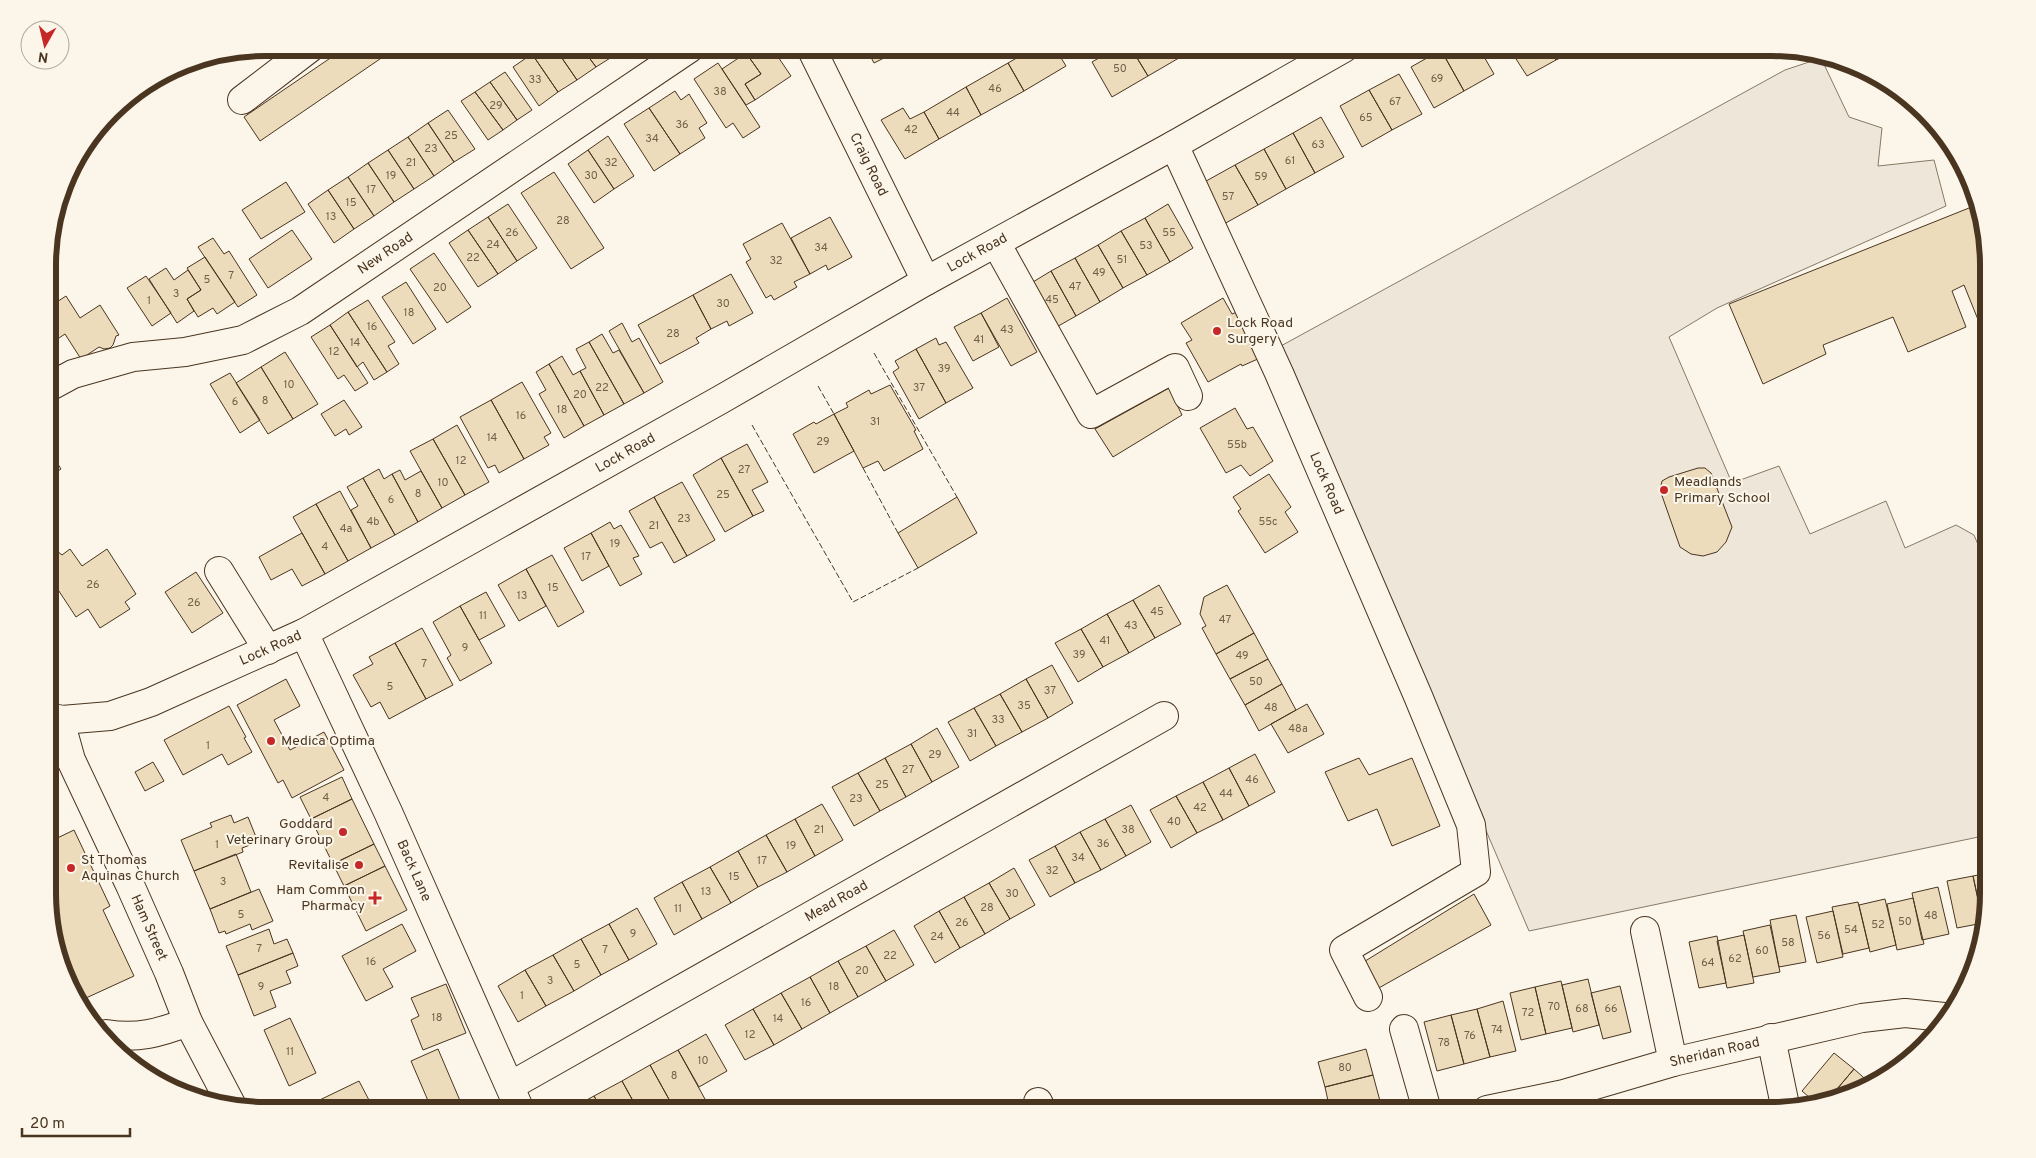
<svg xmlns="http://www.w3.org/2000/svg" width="2036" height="1158" font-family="Overpass,sans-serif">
  <rect width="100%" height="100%" fill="#fbf6e9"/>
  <path fill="#ede6d9" stroke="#887966" d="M1821,58L1849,117L1882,128L1878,166L1934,160L1946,206L1717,308L1669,337L1732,483L1779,466L1810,534L1886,501L1905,548L1956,525L1974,535L1988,568V835L1529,931L1279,347L1785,70Z"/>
  <path fill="#ecdcbc" stroke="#4a3520" d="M273,48L263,54L259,49L265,48Z
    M345,48H396L260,141L244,117Z
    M541,48H555L577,80L558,92L532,54Z
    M555,48H582L596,67L577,80Z
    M582,48H610L615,55L596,67Z
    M610,48H626L615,55Z
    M754,48H772L791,76L755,100L745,84L761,74L746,53Z
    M866,48H904L874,63Z
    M1034,48H1055L1066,66L1024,91L1008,63Z
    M1116,48H1131L1148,76L1112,97L1092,62Z
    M1131,48H1179L1184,55L1148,76Z
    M1446,48H1479L1494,74L1464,91L1441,50Z
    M1509,48H1549L1556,60L1527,76Z
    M1549,48H1581L1556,60Z
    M1441,50L1464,91L1434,108L1411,67Z
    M746,53L761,74L745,84L755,100L746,105L722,69Z
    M532,54L558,92L539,106L513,67Z
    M718,63L760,127L743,138L733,123L726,128L694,79Z
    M1008,63L1024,91L981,115L966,87Z
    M505,72L532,110L517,120L490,82Z
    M1399,74L1422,114L1392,130L1369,90Z
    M490,82L517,120L503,130L475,92Z
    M966,87L981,115L939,139L924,112Z
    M1369,90L1392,130L1362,147L1340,106Z
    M675,91L681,100L689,94L707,123L699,128L705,138L680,154L649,108Z
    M475,92L503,130L488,140L461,101Z
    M649,108L680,154L654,171L624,124Z
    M903,108L910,119L924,112L939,139L905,159L881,120Z
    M448,110L475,149L454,162L428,123Z
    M1321,117L1344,157L1315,173L1293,133Z
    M428,123L454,162L434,176L408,137Z
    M1293,133L1315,173L1286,189L1264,149Z
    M608,136L634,176L614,189L588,150Z
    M408,137L434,176L414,189L388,150Z
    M1264,149L1286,189L1258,205L1235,165Z
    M388,150L414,189L394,202L368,163Z
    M588,150L614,189L594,203L568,164Z
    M368,163L394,202L374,216L348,177Z
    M1235,165L1258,205L1215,229L1199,185Z
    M554,172L604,248L571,269L521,193Z
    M348,177L374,216L354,229L328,190Z
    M286,182L305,212L261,239L242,210Z
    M328,190L354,229L334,243L308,204Z
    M508,204L537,248L517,261L488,217Z
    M1168,204L1193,248L1170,262L1145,218Z
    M1979,204L1988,251V330L1983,332L1964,285L1952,291L1966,327L1908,352L1893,317L1823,345L1826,354L1763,384L1729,304Z
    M488,217L517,261L498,274L468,230Z
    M830,217L852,257L828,270L826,265L810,274L791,238Z
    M1145,218L1170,262L1147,275L1121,231Z
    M782,223L810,274L794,282L797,287L774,300L771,295L766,298L746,262L751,259L743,244Z
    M292,230L312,259L268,288L249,259Z
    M468,230L498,274L478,287L449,243Z
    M1121,231L1147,275L1123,288L1098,245Z
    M213,238L224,254L229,251L257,295L238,307L198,247Z
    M1098,245L1123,288L1100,302L1075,258Z
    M434,253L471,307L447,323L410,269Z
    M205,257L235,302L217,314L213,308L198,317L187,299L201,290L187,268Z
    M1075,258L1100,302L1076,316L1051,271Z
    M166,268L174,280L188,270L201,290L187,299L194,311L177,323L149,279Z
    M1051,271L1076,316L1053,329L1028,285Z
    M731,274L753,313L729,326L727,321L711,329L693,295Z
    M146,276L171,313L152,326L127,288Z
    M406,282L436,329L413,344L382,297Z
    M693,295L711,329L696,338L699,343L660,364L638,325Z
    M66,296L80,318L100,305L119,335L116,336L113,345L110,348L104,349L99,347L81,359L65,334L53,342L49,336V307Z
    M1007,298L1037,352L1011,366L981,313Z
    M1223,298L1232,314L1237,312L1260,358L1242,366L1241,364L1208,382L1186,343L1192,340L1181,323Z
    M368,300L395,342L388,346L399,364L387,372L348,312Z
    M348,312L387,372L374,380L363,362L357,367L330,325Z
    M981,313L999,347L973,361L954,327Z
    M622,323L632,342L639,338L663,382L644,393L609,331Z
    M330,325L368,383L355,391L344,375L338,379L311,337Z
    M602,334L613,353L619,350L644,393L624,404L589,342Z
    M936,338L939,345L946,342L973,388L946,403L916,349Z
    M589,342L624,404L604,415L580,371L586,368L576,349Z
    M916,349L946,403L919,419L893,372L899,368L895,361Z
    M285,352L318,404L293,419L261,367Z
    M49,353L60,366L49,374Z
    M562,356L573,375L580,371L604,415L584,426L549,364Z
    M549,364L584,426L564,438L539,394L546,390L536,372Z
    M261,367L293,419L268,434L236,383Z
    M230,373L260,420L240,433L210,384Z
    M522,382L551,433L544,437L549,445L524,459L491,400Z
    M890,385L916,430L914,431L923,449L884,471L878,461L863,468L834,414L848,407L846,403L869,390L871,394Z
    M1169,388L1182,415L1113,457L1095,429Z
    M344,400L362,427L349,435L346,429L335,436L321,414Z
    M491,400L524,459L499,473L495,465L488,468L460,417Z
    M1235,408L1247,429L1253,427L1273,461L1250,476L1241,465L1226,473L1200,428Z
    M834,414L854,451L814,473L793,434L814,422L816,424Z
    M457,425L489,482L465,495L433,439Z
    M433,439L465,495L442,508L410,451Z
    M747,444L768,482L752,490L764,511L753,516L721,458Z
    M49,450L61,469L49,477Z
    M721,458L753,516L725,532L693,475Z
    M1698,468H1705L1711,473L1732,527L1726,542L1717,552L1703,556L1691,554L1680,547L1660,490L1662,481L1669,477Z
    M379,469L384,479L392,474L418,522L395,535L363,478Z
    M400,470L405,480L421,471L442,508L418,522L392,474Z
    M1269,474L1291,507L1285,512L1298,532L1265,553L1238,511L1241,509L1233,497Z
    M363,478L395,535L371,548L351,510L358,506L347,487Z
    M682,482L715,540L687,556L654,497Z
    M340,491L371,548L348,561L316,504Z
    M654,497L687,556L674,563L662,542L650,548L629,511Z
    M957,497L977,533L918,568L898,533Z
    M316,504L348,561L325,574L293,517Z
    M610,522L614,529L621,525L639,556L633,558L642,574L620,586L591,533Z
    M302,533L325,574L302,586L292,569L271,580L259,557Z
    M591,533L609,566L582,581L564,548Z
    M70,549L82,566L107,549L136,594L125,602L130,609L100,628L88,609L76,617L49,576V556L57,551L62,555Z
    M552,555L584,612L558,627L526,569Z
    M526,569L546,606L519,621L498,585Z
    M196,572L223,613L192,633L165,592Z
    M1159,585L1181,624L1155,638L1133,600Z
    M1227,585L1254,633L1216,654L1202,628L1206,626L1200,614L1204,597Z
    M486,592L505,626L479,640L460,606Z
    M1133,600L1155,638L1129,653L1107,614Z
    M460,606L492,663L460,681L447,658L451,655L433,622Z
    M1107,614L1129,653L1103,667L1081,629Z
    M422,628L453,685L426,699L395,643Z
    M1081,629L1103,667L1078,682L1055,643Z
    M1254,633L1268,659L1230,679L1216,654Z
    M395,643L426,699L389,719L380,702L371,707L353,675L373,664L369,657Z
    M1268,659L1282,684L1245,705L1230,679Z
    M1052,665L1073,703L1048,718L1026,679Z
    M286,679L300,706L274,720L290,750L324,732L344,770L292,798L283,780L278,783L237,705Z
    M1026,679L1048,718L1022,732L1000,694Z
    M1282,684L1296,710L1259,731L1245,705Z
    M1000,694L1022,732L996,746L974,708Z
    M1307,704L1324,734L1288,753L1271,724Z
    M229,706L246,737L244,738L252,752L228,765L222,754L183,775L164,740Z
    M974,708L996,746L970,761L948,722Z
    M937,728L959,767L932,782L911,744Z
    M911,744L932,782L906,797L885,758Z
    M1255,754L1275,792L1249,806L1229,768Z
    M885,758L906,797L880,811L858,773Z
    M1359,758L1369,775L1412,758L1440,826L1392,846L1377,809L1348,821L1325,772Z
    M153,762L164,781L145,791L135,772Z
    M1229,768L1249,806L1223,820L1203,782Z
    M858,773L880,811L854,826L832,787Z
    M342,777L352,799L311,819L300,797Z
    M1203,782L1223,820L1197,833L1176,796Z
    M1176,796L1197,833L1171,848L1150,810Z
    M352,799L374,844L333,864L311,819Z
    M822,804L843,840L815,856L795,819Z
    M1131,805L1151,842L1126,856L1105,819Z
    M231,815L234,823L248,817L258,842L242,848L243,852L194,871L181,840L212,827L210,823Z
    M795,819L815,856L787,872L766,835Z
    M1105,819L1126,856L1101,870L1080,832Z
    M74,830L110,906L103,910L134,976L86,998L49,921V842Z
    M1080,832L1101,870L1075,883L1055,846Z
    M766,835L787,872L758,887L738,851Z
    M374,844L385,866L344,886L333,864Z
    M1055,846L1075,883L1050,897L1029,860Z
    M738,851L758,887L731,903L710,867Z
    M236,854L251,892L210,909L194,871Z
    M385,866L407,910L366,931L344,886Z
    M710,867L731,903L702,919L682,882Z
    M1014,868L1035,905L1010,919L989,883Z
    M1988,873V907L1983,923L1973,876Z
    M1973,876L1983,923L1957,928L1947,881Z
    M682,882L702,919L674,935L654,898Z
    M989,883L1010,919L985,934L964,897Z
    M1938,887L1949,934L1922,940L1912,893Z
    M259,889L273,921L252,930L250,924L226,934L225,931L219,933L210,909Z
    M1474,894L1491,925L1377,989L1362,963Z
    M964,897L985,934L960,948L939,911Z
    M1913,898L1924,944L1897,950L1887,904Z
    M1885,899L1896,945L1870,952L1859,905Z
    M1858,902L1869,948L1843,954L1832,907Z
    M637,908L657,944L629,960L609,924Z
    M939,911L960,948L935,963L914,926Z
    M1833,911L1843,957L1817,963L1806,917Z
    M1796,915L1806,962L1779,967L1770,920Z
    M402,924L416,951L383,969L393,987L366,1001L342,956Z
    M609,924L629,960L601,975L581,939Z
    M1770,925L1780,972L1753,977L1743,931Z
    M269,929L274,944L287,939L293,953L238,975L226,946Z
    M894,930L914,965L886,981L866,946Z
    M1744,935L1754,983L1727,988L1717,941Z
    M1717,936L1726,983L1699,988L1689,942Z
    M581,939L601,975L574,991L553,955Z
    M866,946L886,981L858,997L838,961Z
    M293,953L298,966L286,971L291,983L270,991L276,1007L254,1016L238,975Z
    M553,955L574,991L546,1006L525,970Z
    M838,961L858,997L830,1013L810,977Z
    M525,970L546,1006L518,1022L498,986Z
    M810,977L830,1013L802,1029L781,993Z
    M1588,979L1599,1025L1573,1032L1562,985Z
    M1561,981L1572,1028L1546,1034L1535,987Z
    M446,984L466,1033L423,1050L411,1020L419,1016L411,998Z
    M1620,986L1631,1032L1603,1039L1591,993Z
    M1535,987L1546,1034L1521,1040L1510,993Z
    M781,993L802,1029L774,1045L753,1009Z
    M1503,1001L1516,1051L1490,1057L1477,1009Z
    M753,1009L774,1045L745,1060L725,1025Z
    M1477,1009L1490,1057L1464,1064L1451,1015Z
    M1451,1015L1464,1064L1437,1071L1424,1022Z
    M290,1018L316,1073L289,1086L264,1030Z
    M706,1034L727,1071L699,1087L678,1050Z
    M438,1049L464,1110H432L411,1061Z
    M1366,1049L1373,1075L1325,1087L1318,1062Z
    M678,1050L711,1110H675L650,1065Z
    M1834,1053L1854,1069L1826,1102L1817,1104L1802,1091Z
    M650,1065L671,1103L657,1110H638L622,1081Z
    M1854,1069L1871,1084L1840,1099L1826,1102Z
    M1373,1075L1380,1101L1343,1110H1330L1325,1087Z
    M359,1081L370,1102L352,1110H299Z
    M622,1081L638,1110H602L594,1096Z
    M594,1096L602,1110H568Z
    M1380,1101L1382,1110H1343Z
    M370,1102L374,1110H352Z"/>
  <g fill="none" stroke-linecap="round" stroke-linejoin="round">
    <g stroke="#4a3520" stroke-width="30">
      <g id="minor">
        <path id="s1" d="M811,48L926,281"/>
        <path d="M242,100L310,48"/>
        <path id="s2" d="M1174,145L1279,373L1418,696L1471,825L1476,872L1344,950L1368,997"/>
        <path d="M996,243L1091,414L1175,368L1188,396"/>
        <path id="s3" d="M49,387L73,374L133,357L185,352L243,340L300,311L690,48"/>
        <path d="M219,571L268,650"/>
        <path id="s4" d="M304,633L388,812L520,1110"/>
        <path id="s5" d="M49,717L62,720L110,716L151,702L304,633L720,400L926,281L1174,145L1344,48"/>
        <path id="s6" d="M62,720L64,735L71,760L130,885L169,973L188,1022L232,1106"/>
        <path d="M1645,931L1673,1062"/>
        <path d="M1404,1029L1427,1110"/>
        <path d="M106,1034C138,1039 159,1033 188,1022"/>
        <path d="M1771,1038L1786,1110"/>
        <path id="s7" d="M510,1086L1164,716"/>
        <path d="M1038,1102L1042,1110"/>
        <path id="s8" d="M1487,1110L1564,1094L1673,1062L1862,1018L1905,1013L1944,1017"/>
      </g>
    </g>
    <use href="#minor" stroke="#fbf6e9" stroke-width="28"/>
    <path stroke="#4a3520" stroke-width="1" stroke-dasharray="6 2.5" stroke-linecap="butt" d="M874,353L957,497
      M818,386L834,414
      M752,425L853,602L918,568
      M863,468L898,533"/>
  </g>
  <g fill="#c62828" stroke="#fbf6e9" stroke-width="2">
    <circle cx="1217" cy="331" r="5"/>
    <circle cx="1664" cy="490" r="5"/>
    <circle cx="271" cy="741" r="5"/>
    <circle cx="343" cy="832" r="5"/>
    <circle cx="359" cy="865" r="5"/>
    <circle cx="71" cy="868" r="5"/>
    <path d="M372.5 890.5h5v5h5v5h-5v5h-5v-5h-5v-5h5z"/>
  </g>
  <g text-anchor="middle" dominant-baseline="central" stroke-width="4" stroke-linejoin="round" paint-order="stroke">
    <g font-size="11" fill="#725f47">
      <text x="1120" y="69">50</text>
      <text x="1437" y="79">69</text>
      <text x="535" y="80">33</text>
      <text x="995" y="89">46</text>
      <text x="720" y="92">38</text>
      <text x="1395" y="102">67</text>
      <text x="496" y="106">29</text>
      <text x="953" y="113">44</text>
      <text x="1366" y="118">65</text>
      <text x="682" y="125">36</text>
      <text x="911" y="130">42</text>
      <text x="451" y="136">25</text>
      <text x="652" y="139">34</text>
      <text x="1318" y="145">63</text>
      <text x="431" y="149">23</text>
      <text x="1290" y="161">61</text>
      <text x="411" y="163">21</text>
      <text x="611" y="163">32</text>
      <text x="391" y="176">19</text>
      <text x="591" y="176">30</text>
      <text x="1261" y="177">59</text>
      <text x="371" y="190">17</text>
      <text x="1228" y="197">57</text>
      <text x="351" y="203">15</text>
      <text x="331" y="217">13</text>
      <text x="563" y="221">28</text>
      <text x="512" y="233">26</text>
      <text x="1169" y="233">55</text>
      <text x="493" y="245">24</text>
      <text x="1146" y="246">53</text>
      <text x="821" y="248">34</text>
      <text x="473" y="258">22</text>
      <text x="1122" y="260">51</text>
      <text x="776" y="261">32</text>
      <text x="1099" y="273">49</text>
      <text x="231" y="276">7</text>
      <text x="207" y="280">5</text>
      <text x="1075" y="287">47</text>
      <text x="440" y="288">20</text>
      <text x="176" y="294">3</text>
      <text x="1052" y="300">45</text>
      <text x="149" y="301">1</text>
      <text x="723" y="304">30</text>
      <text x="409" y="313">18</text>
      <text x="372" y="327">16</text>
      <text x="1007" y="330">43</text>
      <text x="673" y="334">28</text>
      <text x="979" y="340">41</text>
      <text x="355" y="343">14</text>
      <text x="334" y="352">12</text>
      <text x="944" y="369">39</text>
      <text x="289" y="385">10</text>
      <text x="602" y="388">22</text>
      <text x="919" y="388">37</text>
      <text x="580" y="395">20</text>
      <text x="265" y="401">8</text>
      <text x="235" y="402">6</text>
      <text x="562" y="410">18</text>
      <text x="521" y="416">16</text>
      <text x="875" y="422">31</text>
      <text x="492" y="438">14</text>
      <text x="823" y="442">29</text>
      <text x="1237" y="445">55b</text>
      <text x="461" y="461">12</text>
      <text x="744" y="470">27</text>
      <text x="443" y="483">10</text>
      <text x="418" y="494">8</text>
      <text x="723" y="495">25</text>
      <text x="391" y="500">6</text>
      <text x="684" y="519">23</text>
      <text x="373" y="522">4b</text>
      <text x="1268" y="522">55c</text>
      <text x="654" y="526">21</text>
      <text x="346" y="529">4a</text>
      <text x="615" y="544">19</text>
      <text x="325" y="547">4</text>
      <text x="586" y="557">17</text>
      <text x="93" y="585">26</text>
      <text x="553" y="588">15</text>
      <text x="522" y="596">13</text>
      <text x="194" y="603">26</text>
      <text x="1157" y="612">45</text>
      <text x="483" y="616">11</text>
      <text x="1225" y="620">47</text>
      <text x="1131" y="626">43</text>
      <text x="1105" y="641">41</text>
      <text x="465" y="648">9</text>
      <text x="1079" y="655">39</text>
      <text x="1242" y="656">49</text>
      <text x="424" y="664">7</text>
      <text x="1256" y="682">50</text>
      <text x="390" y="687">5</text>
      <text x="1050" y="691">37</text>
      <text x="1024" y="706">35</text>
      <text x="1271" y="708">48</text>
      <text x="998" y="720">33</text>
      <text x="1298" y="729">48a</text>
      <text x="972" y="734">31</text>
      <text x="208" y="746">1</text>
      <text x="935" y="755">29</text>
      <text x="908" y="770">27</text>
      <text x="1252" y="780">46</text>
      <text x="882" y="785">25</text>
      <text x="1226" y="794">44</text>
      <text x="326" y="798">4</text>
      <text x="856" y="799">23</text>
      <text x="1200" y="808">42</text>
      <text x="1174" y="822">40</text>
      <text x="819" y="830">21</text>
      <text x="1128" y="830">38</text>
      <text x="1103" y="844">36</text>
      <text x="217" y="845">1</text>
      <text x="791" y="846">19</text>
      <text x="1078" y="858">34</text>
      <text x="762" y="861">17</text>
      <text x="1052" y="871">32</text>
      <text x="734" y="877">15</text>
      <text x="223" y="882">3</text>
      <text x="706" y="892">13</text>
      <text x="1012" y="894">30</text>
      <text x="987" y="908">28</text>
      <text x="678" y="909">11</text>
      <text x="241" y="915">5</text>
      <text x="1931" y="916">48</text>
      <text x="1905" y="922">50</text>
      <text x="962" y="923">26</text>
      <text x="1878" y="925">52</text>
      <text x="1851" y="930">54</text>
      <text x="633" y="934">9</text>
      <text x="1824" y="936">56</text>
      <text x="937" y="937">24</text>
      <text x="1788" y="943">58</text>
      <text x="259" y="949">7</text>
      <text x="605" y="950">7</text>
      <text x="1762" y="951">60</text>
      <text x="890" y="956">22</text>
      <text x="1735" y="959">62</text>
      <text x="371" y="962">16</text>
      <text x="1708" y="963">64</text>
      <text x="577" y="965">5</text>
      <text x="862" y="971">20</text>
      <text x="550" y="981">3</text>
      <text x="261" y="987">9</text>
      <text x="834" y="987">18</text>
      <text x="522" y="996">1</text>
      <text x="806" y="1003">16</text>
      <text x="1554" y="1007">70</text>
      <text x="1582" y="1009">68</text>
      <text x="1611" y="1009">66</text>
      <text x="1528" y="1013">72</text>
      <text x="437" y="1018">18</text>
      <text x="778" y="1019">14</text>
      <text x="1497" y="1030">74</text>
      <text x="750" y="1035">12</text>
      <text x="1470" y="1036">76</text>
      <text x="1444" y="1043">78</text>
      <text x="290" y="1052">11</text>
      <text x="703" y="1061">10</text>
      <text x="1345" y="1068">80</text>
      <text x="674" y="1076">8</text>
    </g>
    <g font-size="14" fill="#4a3520" stroke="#fbf6e9">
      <text stroke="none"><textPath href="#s1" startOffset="130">Craig Road</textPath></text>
      <text stroke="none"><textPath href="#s3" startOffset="368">New Road</textPath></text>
      <text stroke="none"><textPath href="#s5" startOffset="1046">Lock Road</textPath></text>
      <text stroke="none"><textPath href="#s5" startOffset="641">Lock Road</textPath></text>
      <text stroke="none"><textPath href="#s2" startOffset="371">Lock Road</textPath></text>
      <text stroke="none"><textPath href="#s5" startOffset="236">Lock Road</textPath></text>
      <text stroke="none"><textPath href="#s4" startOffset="262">Back Lane</textPath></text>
      <text stroke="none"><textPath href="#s7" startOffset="375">Mead Road</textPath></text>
      <text stroke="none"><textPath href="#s6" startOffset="226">Ham Street</textPath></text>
      <text stroke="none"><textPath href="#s8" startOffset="235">Sheridan Road</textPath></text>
    </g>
    <g font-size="14" fill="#4a3520" stroke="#fbf6e9" text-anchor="start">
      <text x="1227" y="323">Lock Road<tspan x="1227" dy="16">Surgery</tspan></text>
      <text x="1674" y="482">Meadlands<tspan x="1674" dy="16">Primary School</tspan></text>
      <text x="281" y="741">Medica Optima</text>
      <text x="333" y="824" text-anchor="end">Goddard<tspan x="333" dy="16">Veterinary Group</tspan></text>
      <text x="81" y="860">St Thomas<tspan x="81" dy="16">Aquinas Church</tspan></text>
      <text x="349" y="865" text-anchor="end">Revitalise</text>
      <text x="365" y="890" text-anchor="end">Ham Common<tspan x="365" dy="16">Pharmacy</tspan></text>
    </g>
  </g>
  <path d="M0 0H2036V1158H0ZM265 56H1771A209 209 0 0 1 1980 265V893A209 209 0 0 1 1771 1102H265A209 209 0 0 1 56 893V265A209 209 0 0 1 265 56Z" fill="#fbf6e9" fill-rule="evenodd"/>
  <path fill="none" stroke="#4a3520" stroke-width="6" d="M265 56H1771A209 209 0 0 1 1980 265V893A209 209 0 0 1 1771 1102H265A209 209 0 0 1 56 893V265A209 209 0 0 1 265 56Z"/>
  <g transform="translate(45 45) rotate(188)"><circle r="24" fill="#fbf6e9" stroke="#b4a999"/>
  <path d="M0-4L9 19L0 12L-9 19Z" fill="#c62828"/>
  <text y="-8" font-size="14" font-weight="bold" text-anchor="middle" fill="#4a3520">N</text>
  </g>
  <path d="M22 1128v8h108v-8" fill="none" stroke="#4a3520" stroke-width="2.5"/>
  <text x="30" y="1128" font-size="15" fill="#4a3520" stroke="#fbf6e9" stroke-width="4" paint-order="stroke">20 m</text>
</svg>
